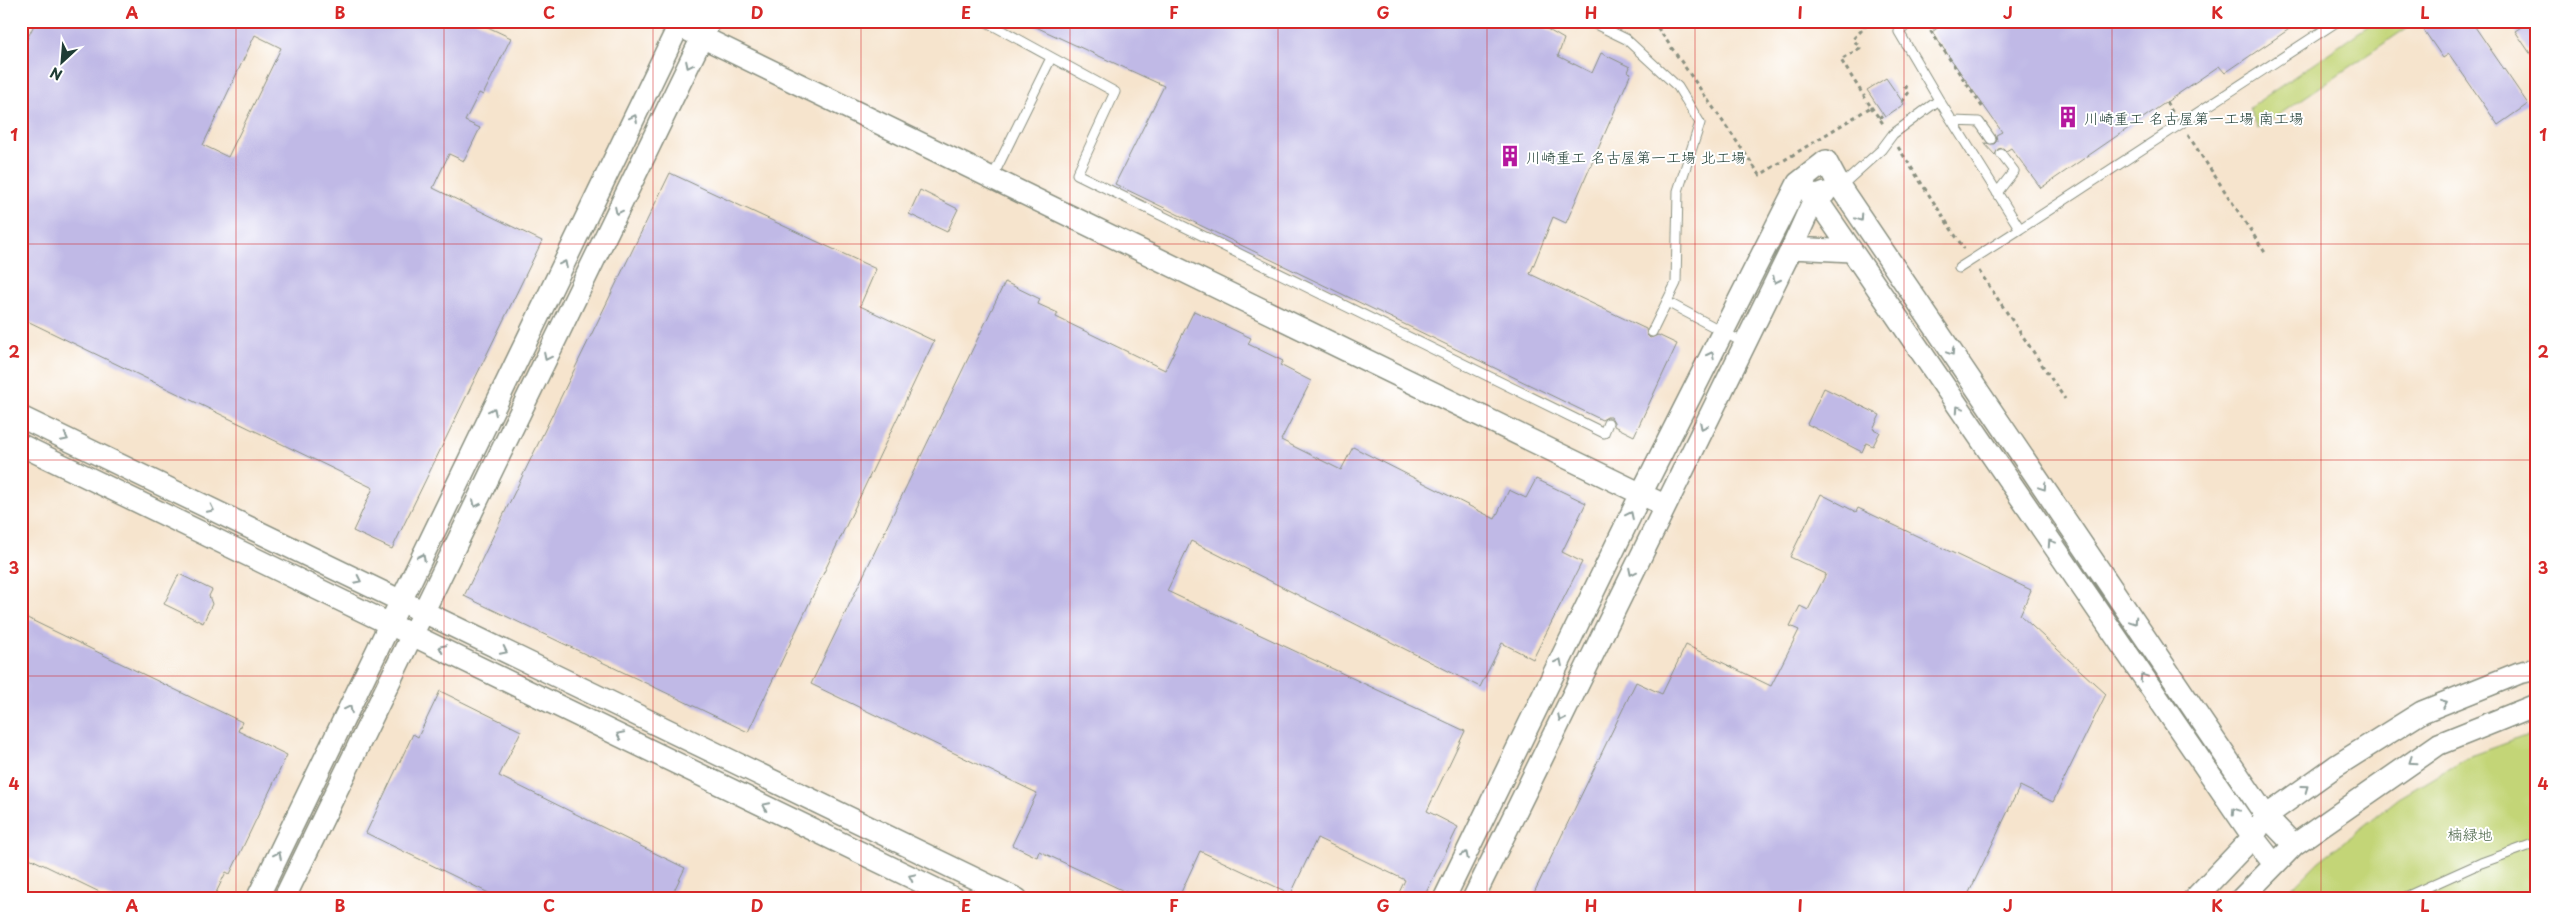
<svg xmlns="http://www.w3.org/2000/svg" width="2557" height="920" font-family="'Playpen Sans','Klee One',sans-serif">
  <rect width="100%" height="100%" fill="#fff"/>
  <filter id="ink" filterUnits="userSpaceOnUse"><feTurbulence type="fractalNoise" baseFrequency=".02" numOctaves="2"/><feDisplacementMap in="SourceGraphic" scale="10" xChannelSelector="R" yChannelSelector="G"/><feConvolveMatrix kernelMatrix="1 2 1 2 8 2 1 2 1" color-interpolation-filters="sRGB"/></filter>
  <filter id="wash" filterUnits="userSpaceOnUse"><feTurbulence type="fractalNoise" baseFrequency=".0096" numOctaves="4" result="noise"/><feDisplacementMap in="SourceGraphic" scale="20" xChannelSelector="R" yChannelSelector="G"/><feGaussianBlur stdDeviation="1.12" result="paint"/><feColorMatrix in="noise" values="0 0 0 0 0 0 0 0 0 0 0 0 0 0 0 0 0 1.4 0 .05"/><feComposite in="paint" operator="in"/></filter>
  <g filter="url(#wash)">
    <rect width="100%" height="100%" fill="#f6e4cd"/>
    <path fill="#c3d577" stroke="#718956" d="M2375,21H2417L2258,129L2249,108Z
      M2536,732V899H2281L2318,862L2399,798L2470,756Z"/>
    <g id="blocks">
      <path fill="#c0b9e6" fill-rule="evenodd" d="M36,21H475L511,38L483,95L479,93L465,121L480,128L464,161L449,154L433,188L542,241L392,549L353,531L373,488L21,318V51ZM255,35L281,48L228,157L203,145Z
        M1023,21H1533L1564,39L1558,56L1592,73L1601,53L1630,67L1628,72L1631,73L1566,223L1553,217L1530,274L1646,329L1647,335L1650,338L1658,335L1677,344L1634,436L1614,426V422L1611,417H1607L1602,420L1115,184L1164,86Z
        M1947,21H2301L2225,73L2219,66L2041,188L2011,148L2006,151L2003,148L1998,149L1995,155L1984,143L1994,144L1997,141L1996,135L2002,132L1932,32Z
        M2434,21H2471L2528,104L2498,125L2449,54L2443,58L2423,29Z
        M2529,22L2536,31V62L2515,31Z
        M1886,78L1904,104L1885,117L1867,90Z
        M670,173L876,269L860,306L934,341L748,732L464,596Z
        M920,190L958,209L947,232L909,214Z
        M1005,282L1040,299L1038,304L1058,313L1056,317L1165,370L1194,311L1251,338L1248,344L1283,361L1280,365L1311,381L1281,440L1341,470L1353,447L1495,519L1509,490L1526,498L1536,479L1586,503L1562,552L1582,562L1533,659L1502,643L1480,687L1191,541L1167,591L1465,731L1427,811L1458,827L1423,899H1396L1405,880L1317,838L1291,894L1200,851L1178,899H1141L1039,851L1037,857L1012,845L1037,793L811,684Z
        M1824,388L1880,415L1873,429L1880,432L1873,446L1866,443L1862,452L1807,424Z
        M1821,494L1856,512L1858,508L2031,590L2020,615L2106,694L2053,802L2020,786L1966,899H1531L1636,682L1662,694L1686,645L1771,686L1799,630L1790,626L1800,606L1808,610L1826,574L1790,557Z
        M179,574L212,590L209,596L212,604L203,623L164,604Z
        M21,615L242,722L238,731L287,755L230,874L226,872L213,899H114L21,854Z
        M440,691L521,731L499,776L685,868L670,899H501L366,833L413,734L418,737Z"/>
    </g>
  </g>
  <g filter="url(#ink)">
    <use href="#blocks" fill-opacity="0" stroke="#8a9080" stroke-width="1"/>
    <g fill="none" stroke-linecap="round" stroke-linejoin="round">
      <g stroke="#8a9080" stroke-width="11">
        <path id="service" d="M985,21L1115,92L1077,174L1604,433L1608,423
          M1589,21L1626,39L1678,87L1700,123L1678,191L1676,283L1652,332
          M1911,21L1899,32L1939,100
          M1953,121L1979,122L1991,139
          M992,178L1051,58
          M1840,187L1881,150L1893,134L1939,100L2020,229L2338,21
          M1997,193L2014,171L2001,154
          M1959,268L2020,229
          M1667,302L1744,343
          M2401,899L2481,863L2536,843"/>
      </g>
      <g stroke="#8a9080" stroke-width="24">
        <path id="tertiary" d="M669,21L1664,505
          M1798,183L1815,197L2253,837L2274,864
          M1792,248L1852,251
          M21,417L1017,899
          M21,445L956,899
          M257,899L681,21
          M284,899L710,21
          M1444,899L1641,494L1798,183L1826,161L1840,187L2266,816L2294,845
          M1473,899L1792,248L1815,197L1825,193
          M2194,899L2253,837L2266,816L2336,766L2422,712L2519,673L2536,669
          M2241,899L2294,845L2439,744L2536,705"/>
      </g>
      <path stroke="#8a9080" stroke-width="3" stroke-dasharray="4 4" stroke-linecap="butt" d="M1653,21L1760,175L1871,107L1841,60L1860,48L1853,39L1865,27L1861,21
        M1942,21L1930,30L1983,108
        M1902,102L1909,92L1904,85
        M2166,102L2173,113
        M1871,107L1884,125
        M1879,118L1884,114
        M2188,135L2266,254
        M1898,147L1964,249
        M1979,271L2065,399"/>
      <use href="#service" stroke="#fff" stroke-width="9"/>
      <use href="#tertiary" stroke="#fff" stroke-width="21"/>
    </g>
    <defs><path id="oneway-chevron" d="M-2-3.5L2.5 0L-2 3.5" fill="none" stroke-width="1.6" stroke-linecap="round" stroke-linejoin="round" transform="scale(1.25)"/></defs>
    <g stroke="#8f9e9a">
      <use href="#oneway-chevron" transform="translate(689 65) rotate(116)"/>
      <use href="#oneway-chevron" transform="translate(634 118) rotate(-64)"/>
      <use href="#oneway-chevron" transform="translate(618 211) rotate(116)"/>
      <use href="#oneway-chevron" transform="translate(1860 218) rotate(56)"/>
      <use href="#oneway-chevron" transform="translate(564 264) rotate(-64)"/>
      <use href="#oneway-chevron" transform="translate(1776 280) rotate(117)"/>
      <use href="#oneway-chevron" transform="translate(1951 352) rotate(56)"/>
      <use href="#oneway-chevron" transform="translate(1711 355) rotate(-63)"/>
      <use href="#oneway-chevron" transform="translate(547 357) rotate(116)"/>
      <use href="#oneway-chevron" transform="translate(1959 409) rotate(-124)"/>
      <use href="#oneway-chevron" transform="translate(493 411) rotate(-64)"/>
      <use href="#oneway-chevron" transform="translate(1703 426) rotate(116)"/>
      <use href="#oneway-chevron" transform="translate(65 438) rotate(26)"/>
      <use href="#oneway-chevron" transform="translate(2043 487) rotate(56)"/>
      <use href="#oneway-chevron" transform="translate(476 504) rotate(116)"/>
      <use href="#oneway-chevron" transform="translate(211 509) rotate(26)"/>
      <use href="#oneway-chevron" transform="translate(1630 515) rotate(-64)"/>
      <use href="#oneway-chevron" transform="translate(2051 543) rotate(-124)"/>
      <use href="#oneway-chevron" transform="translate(422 557) rotate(-64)"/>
      <use href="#oneway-chevron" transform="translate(1632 572) rotate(116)"/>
      <use href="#oneway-chevron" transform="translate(358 580) rotate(26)"/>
      <use href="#oneway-chevron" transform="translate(2134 621) rotate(56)"/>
      <use href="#oneway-chevron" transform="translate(442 648) rotate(-154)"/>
      <use href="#oneway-chevron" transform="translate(504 651) rotate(26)"/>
      <use href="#oneway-chevron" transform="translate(1559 662) rotate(-64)"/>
      <use href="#oneway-chevron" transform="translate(2143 677) rotate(-124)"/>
      <use href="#oneway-chevron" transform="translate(2444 703) rotate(-22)"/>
      <use href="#oneway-chevron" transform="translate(349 709) rotate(-64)"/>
      <use href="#oneway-chevron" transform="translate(1561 718) rotate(116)"/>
      <use href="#oneway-chevron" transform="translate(620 735) rotate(-154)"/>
      <use href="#oneway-chevron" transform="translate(2412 761) rotate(146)"/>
      <use href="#oneway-chevron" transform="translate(2305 788) rotate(-36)"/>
      <use href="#oneway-chevron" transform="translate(766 806) rotate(-154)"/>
      <use href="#oneway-chevron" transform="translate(2235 811) rotate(-124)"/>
      <use href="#oneway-chevron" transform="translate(278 855) rotate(-64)"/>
      <use href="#oneway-chevron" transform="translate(1465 855) rotate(-64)"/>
      <use href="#oneway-chevron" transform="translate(912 877) rotate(-154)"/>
    </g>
  </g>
  <path fill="none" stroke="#d62828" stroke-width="1" stroke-opacity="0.55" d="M236,21V899M444,21V899M653,21V899M861,21V899M1070,21V899M1278,21V899M1487,21V899M1695,21V899M1904,21V899M2112,21V899M2321,21V899M21,244H2536M21,460H2536M21,676H2536"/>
  <defs>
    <g id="building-bare" transform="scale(1.725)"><path d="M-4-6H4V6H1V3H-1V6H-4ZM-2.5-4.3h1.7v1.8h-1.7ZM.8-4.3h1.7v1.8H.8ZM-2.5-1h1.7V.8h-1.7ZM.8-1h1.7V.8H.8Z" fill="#b5179e" stroke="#fff" stroke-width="2.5" paint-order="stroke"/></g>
  </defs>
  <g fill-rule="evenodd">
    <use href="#building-bare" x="2068" y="117"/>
    <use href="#building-bare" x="1510" y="156"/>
  </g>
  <g text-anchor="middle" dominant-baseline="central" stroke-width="4" stroke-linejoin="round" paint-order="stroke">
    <g font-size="15" fill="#1f3d34" stroke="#fff" text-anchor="start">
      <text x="2084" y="117">川崎重工 名古屋第一工場 南工場</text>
      <text x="1526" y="156">川崎重工 名古屋第一工場 北工場</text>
    </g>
    <g font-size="15" fill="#486345" stroke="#fff">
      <text x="2470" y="833">楠緑地</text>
    </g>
  </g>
  <rect width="2557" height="920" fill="none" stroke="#fff" stroke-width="55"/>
  <g transform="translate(62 62) rotate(206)" stroke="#ffffff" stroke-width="4" paint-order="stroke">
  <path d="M0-4L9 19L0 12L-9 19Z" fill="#1f3d34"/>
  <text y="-8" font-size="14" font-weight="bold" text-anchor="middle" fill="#1f3d34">N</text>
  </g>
  <rect x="28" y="28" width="2502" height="864" fill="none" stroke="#d62828" stroke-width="2"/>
  <g font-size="16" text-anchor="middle" font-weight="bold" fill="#d62828">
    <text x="132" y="19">A</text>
    <text x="340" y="19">B</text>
    <text x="549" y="19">C</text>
    <text x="757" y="19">D</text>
    <text x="966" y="19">E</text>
    <text x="1174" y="19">F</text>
    <text x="1383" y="19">G</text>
    <text x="1591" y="19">H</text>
    <text x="1800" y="19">I</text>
    <text x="2008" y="19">J</text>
    <text x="2217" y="19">K</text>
    <text x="2425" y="19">L</text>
    <text x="14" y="141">1</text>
    <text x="2543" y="141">1</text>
    <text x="14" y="358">2</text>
    <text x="2543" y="358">2</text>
    <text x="14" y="574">3</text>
    <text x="2543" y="574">3</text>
    <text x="14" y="790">4</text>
    <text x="2543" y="790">4</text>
    <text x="132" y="912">A</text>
    <text x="340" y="912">B</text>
    <text x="549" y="912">C</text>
    <text x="757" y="912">D</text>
    <text x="966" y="912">E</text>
    <text x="1174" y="912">F</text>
    <text x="1383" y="912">G</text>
    <text x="1591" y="912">H</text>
    <text x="1800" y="912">I</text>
    <text x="2008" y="912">J</text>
    <text x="2217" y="912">K</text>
    <text x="2425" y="912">L</text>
  </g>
</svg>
